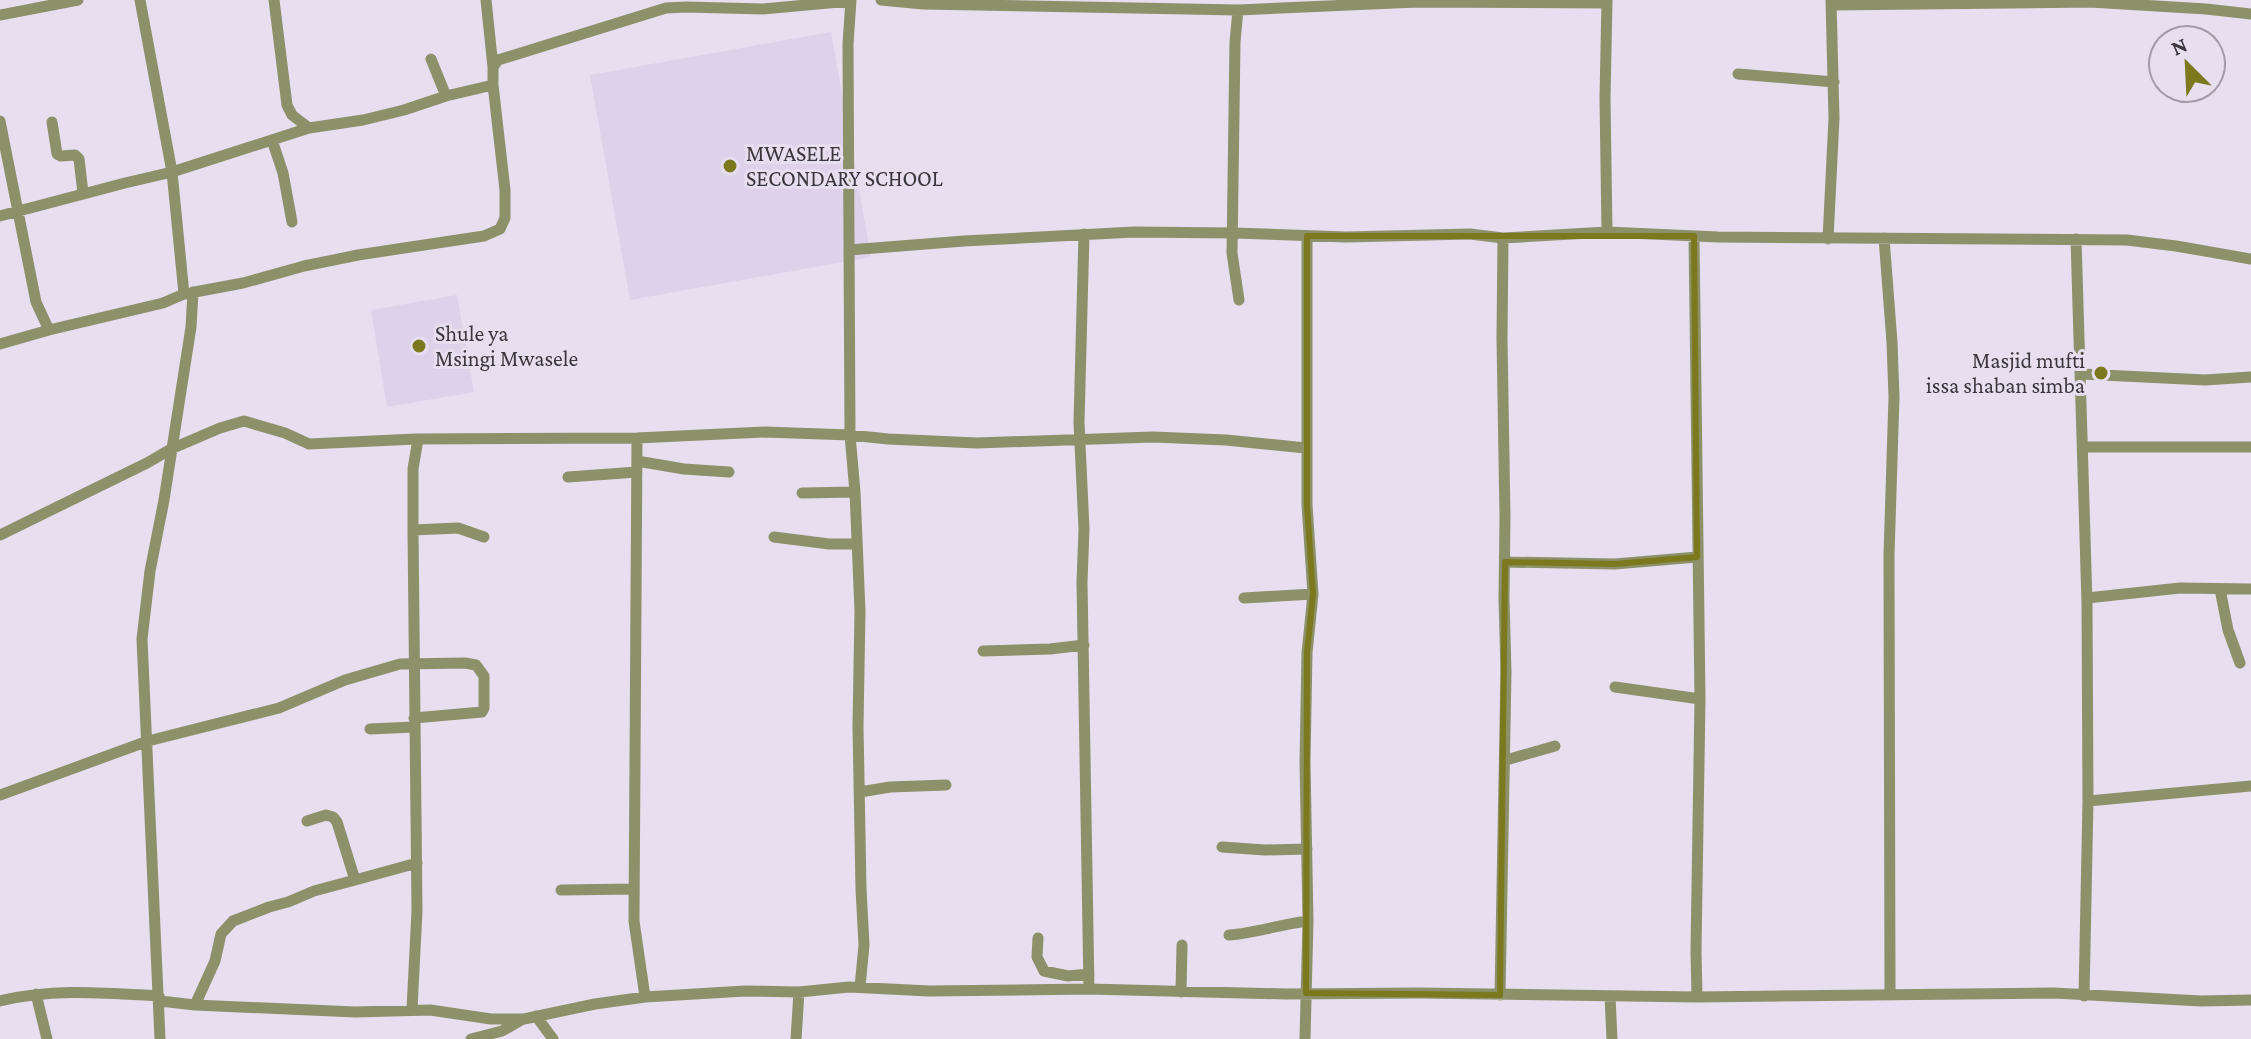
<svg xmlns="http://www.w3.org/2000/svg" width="2251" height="1039" font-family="'Crimson Pro',serif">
  <rect width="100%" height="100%" fill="#e7def0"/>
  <path fill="#ded1ea" d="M831,32L871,257L630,300L590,75Z
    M457,295L474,392L387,407L371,310Z"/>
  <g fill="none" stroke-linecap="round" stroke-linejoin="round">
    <path stroke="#8c9169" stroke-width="11" d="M140,0L172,172L184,294
      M274,0L287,105L292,115L309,128
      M486,0L493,67
      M851,0L848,44L850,435L855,492L860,611L858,726L861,889L864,945L860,987
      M881,0L923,4L1238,10L1417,2L1607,3
      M1831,5L2090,2L2206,9L2251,14
      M1238,10L1235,42L1232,253L1239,300
      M0,15L78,0
      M431,59L446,96
      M1738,74L1834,82
      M0,121L36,302L49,330
      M52,122L57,154L61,156L75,155L79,159L83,193
      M272,140L283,173L292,222
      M0,216L125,183L172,172L309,128L363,120L404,110L446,96L493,85
      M1607,232L1605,98L1607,0
      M1084,234L1079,422L1084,529L1082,582L1089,989
      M1694,236L1700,699L1696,951L1697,997
      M1884,238L1892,342L1894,397L1889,555L1890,995
      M1828,239L1834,118L1831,0
      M2076,239L2087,603L2088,801L2084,996
      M849,250L964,241L1134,232L1234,233L1346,237L1470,234L1503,238L1607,232L1718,237L2127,240L2176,246L2251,259
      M0,344L49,330L163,303L184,294L243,283L304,266L358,255L484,236L500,229L505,218V190L493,85V67L498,60L666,8L686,7L763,9L850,1
      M2082,374L2205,380L2251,377
      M637,438L634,921L645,997
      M2083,447H2251
      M637,461L684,469L729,472
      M568,477L637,472
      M802,493L855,492
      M413,530L458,528L484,537
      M0,535L147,463L171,449L220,428L244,421L285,433L309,444L416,439L637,438L765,432L850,435L888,439L977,443L1153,437L1226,440L1306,448
      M774,537L829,544H857
      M1505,562L1615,564L1697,557
      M2220,589L2228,630L2240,663
      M1244,598L1313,594
      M2087,598L2180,588L2251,589
      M983,651L1050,649L1084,645
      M1615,687L1700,699
      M370,729L414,727
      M1506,760L1555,746
      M860,792L890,787L946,785
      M0,795L148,741L279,708L345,680L400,664L465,663L476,665L484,676V708L482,712L414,718
      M2088,801L2251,786
      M307,821L326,815L333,817L337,822L355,880L417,863
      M1222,847L1265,850L1307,849
      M561,890L634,889
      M1229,935C1256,933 1281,924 1308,921
      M1038,938L1037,957L1044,971L1068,976L1089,974
      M1181,992L1182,945
      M36,994L47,1039
      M1500,995L1506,673L1504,598L1505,517L1502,338L1503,238
      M1610,996L1612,1039
      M0,1001C52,988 106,993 159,996
      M160,1001L195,1005L355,1012L430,1010L491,1019H524L595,1004L645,997L745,991L799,992L849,987L929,991L1089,989L1286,994L1419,993L1697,997L2054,993L2201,1001L2251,1000
      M195,1005L215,961L221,934L233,921L269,907L288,902L314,891L355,880
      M412,1009L417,911L413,530V469L418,439
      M536,1016L553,1039
      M160,1039L142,639L150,571L164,500L191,327L193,292
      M471,1039L502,1031L523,1019
      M796,1039L799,992
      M1305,1039L1308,921L1305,762L1307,653L1313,594L1307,505V236"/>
  </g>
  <path fill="none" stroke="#7c781e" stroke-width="6" stroke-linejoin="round" d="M1307,236H1694L1697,557L1615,564L1505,562L1500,995L1306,993L1307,653L1313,594L1307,505Z"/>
  <g fill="#7c781e" stroke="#e7def0" stroke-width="3">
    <circle cx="730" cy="166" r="8"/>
    <circle cx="419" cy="346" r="8"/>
    <circle cx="2101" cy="373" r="8"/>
  </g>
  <g text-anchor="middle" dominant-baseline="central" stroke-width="6" stroke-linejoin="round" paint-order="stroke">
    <g font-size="22" fill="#3a363d" stroke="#e7def0" text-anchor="start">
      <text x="746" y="153">MWASELE<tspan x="746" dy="25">SECONDARY SCHOOL</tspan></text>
      <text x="435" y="333">Shule ya<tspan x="435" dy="25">Msingi Mwasele</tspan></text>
      <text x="2085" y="360" text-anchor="end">Masjid mufti<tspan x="2085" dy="25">issa shaban simba</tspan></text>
    </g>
  </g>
  <g transform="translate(2187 64) rotate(336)"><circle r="38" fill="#e7def0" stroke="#a29ba8" stroke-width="2"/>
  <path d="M0-6L14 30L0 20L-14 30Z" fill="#7c781e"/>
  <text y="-12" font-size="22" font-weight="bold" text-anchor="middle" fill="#3a363d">N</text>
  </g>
</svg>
